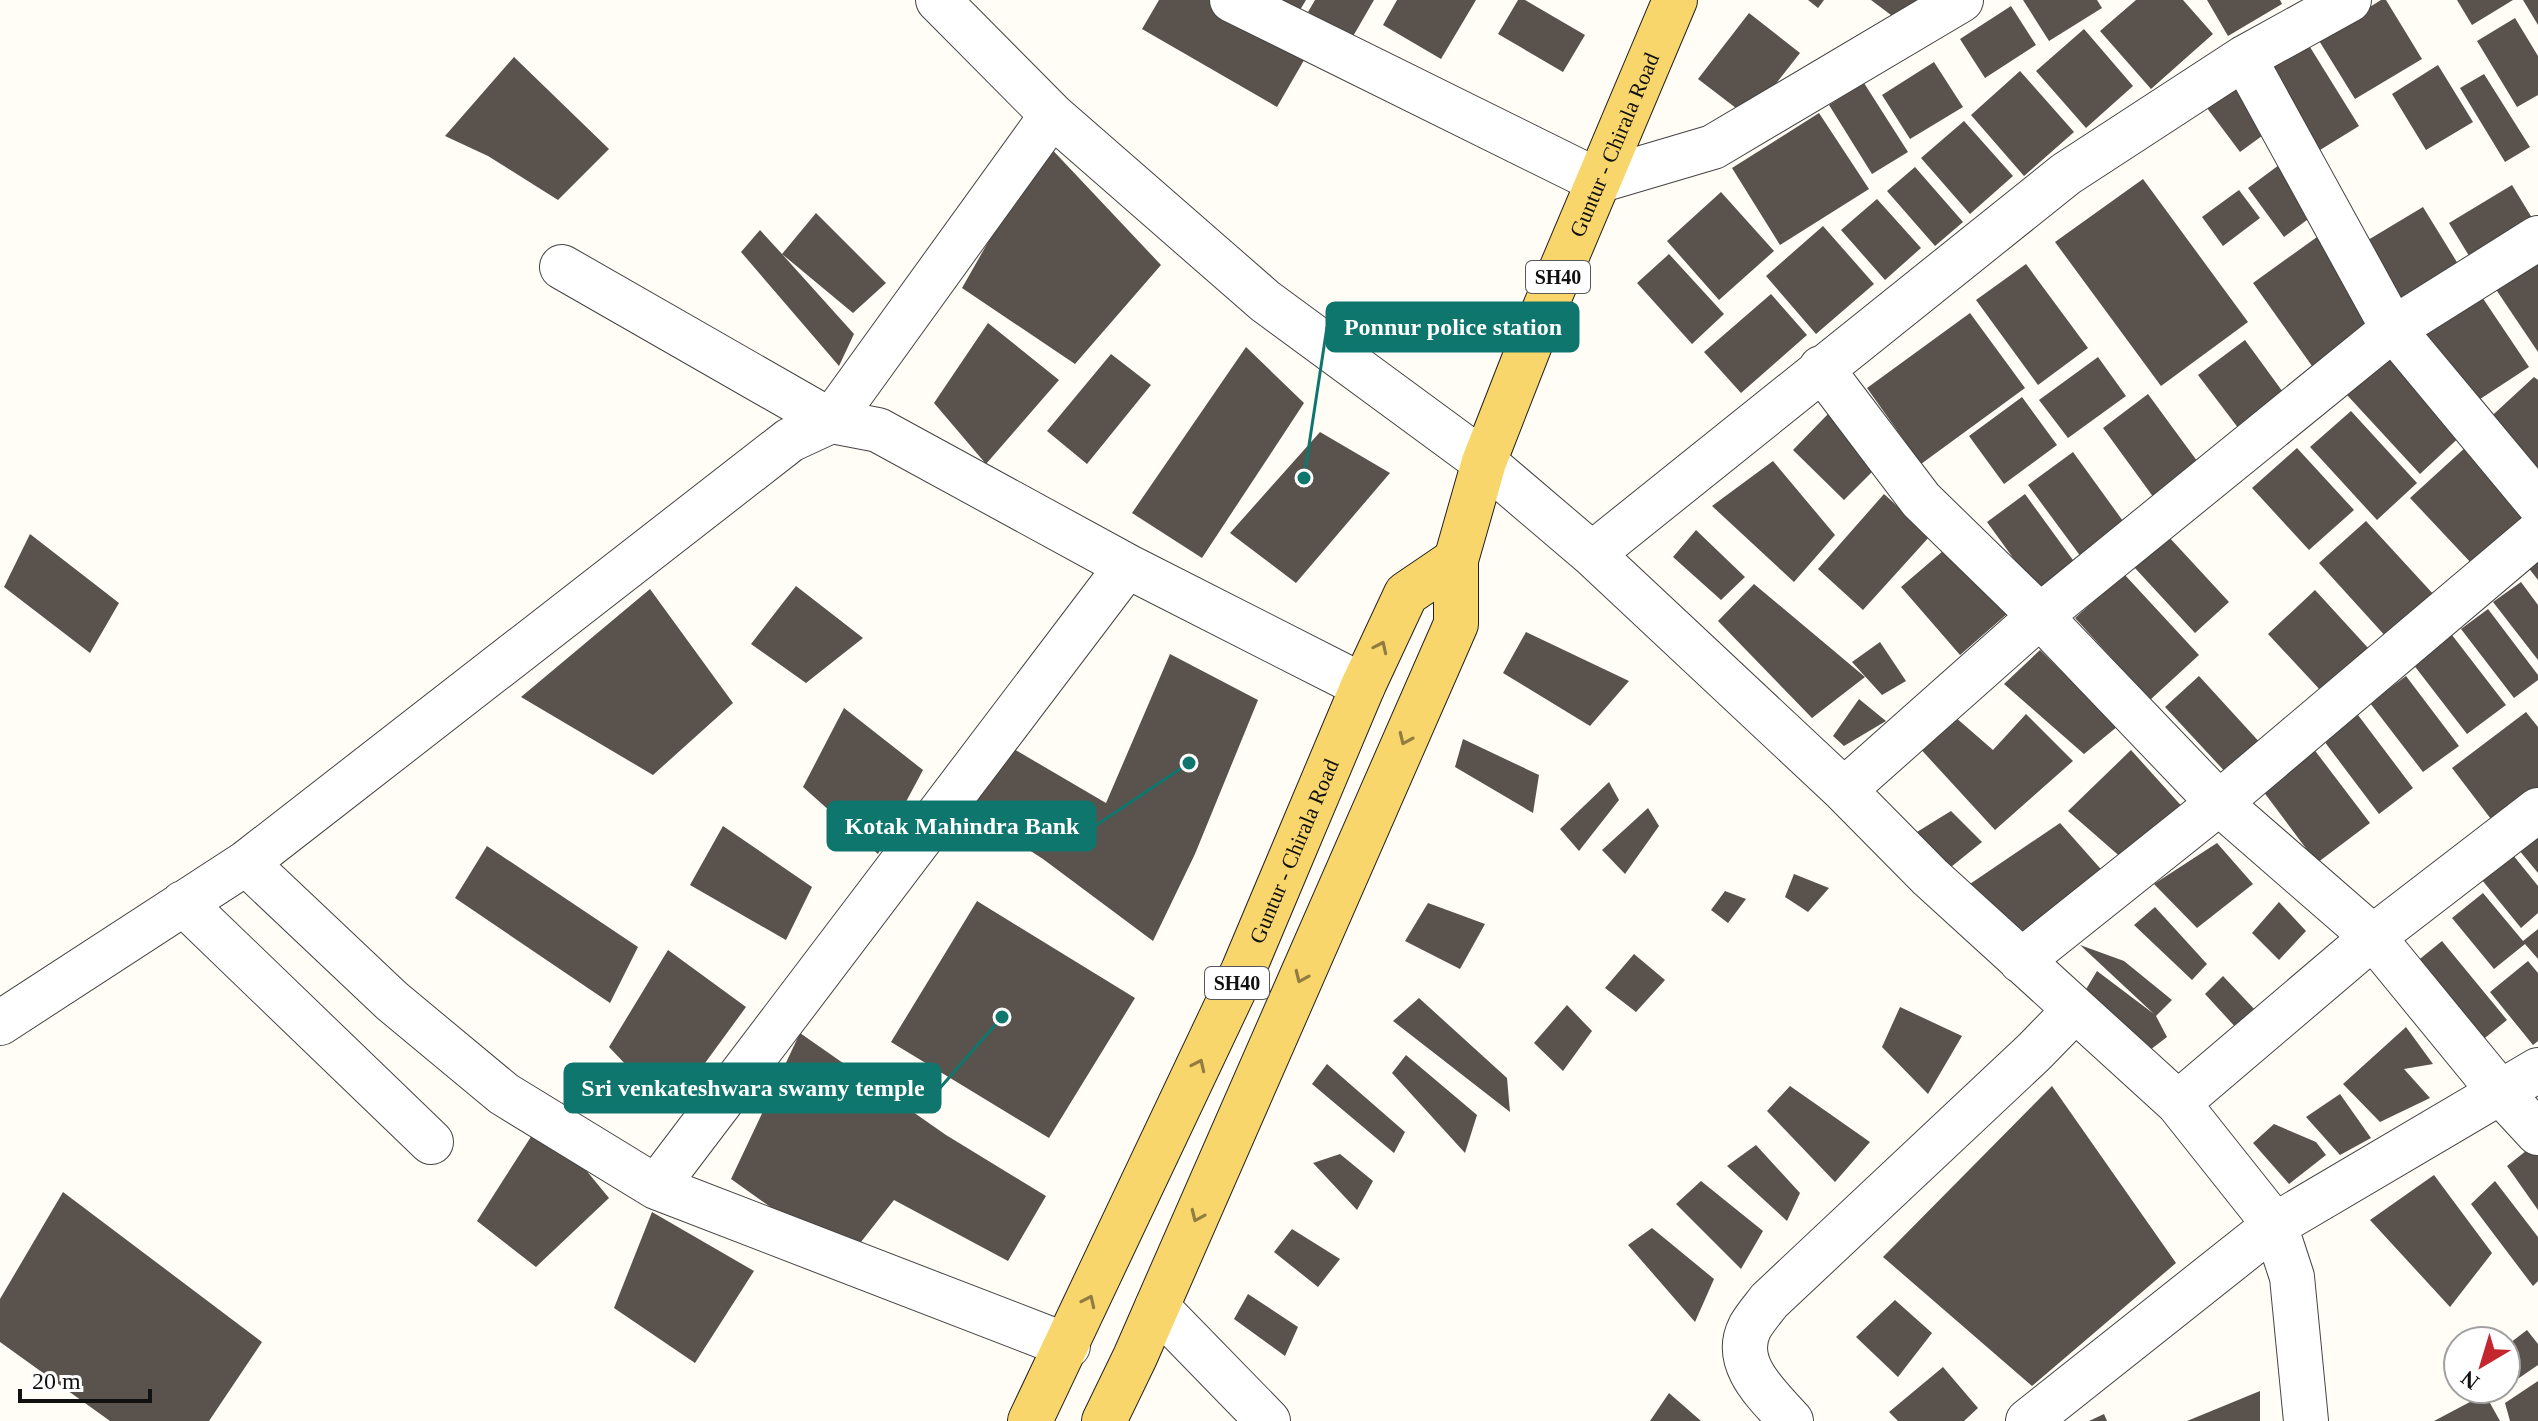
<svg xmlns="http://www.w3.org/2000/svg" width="2538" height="1421" font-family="'Times New Roman',serif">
  <rect width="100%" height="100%" fill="#fffdf5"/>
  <path fill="#5a524d" d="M1159,0H1213L1307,55L1277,107L1142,29Z
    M1260,0H1306L1294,20Z
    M1315,0H1374L1352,38L1308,12Z
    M1397,0H1476L1441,59L1383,25Z
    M1518,0H1525L1585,35L1563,72L1498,34Z
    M1808,0H1824L1818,8Z
    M1871,0H1922L1903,24Z
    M2023,0H2097L2102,8L2049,41Z
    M2136,0H2183L2213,34L2151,89L2100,31Z
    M2207,0H2280L2282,4L2228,36Z
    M2381,0H2386L2422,59L2355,99L2318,39Z
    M2457,0H2513L2472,25Z
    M2523,0H2538V25Z
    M2011,6L2036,45L1985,78L1960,39Z
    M1749,13L1800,53L1749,118L1698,79Z
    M2515,18L2538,56V95L2517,107L2477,41Z
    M2084,29L2133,86L2086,128L2036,71Z
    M2305,39L2359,126L2320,150L2266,63Z
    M514,57L609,149L558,200L488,156L445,136Z
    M1934,62L1963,107L1910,139L1882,95Z
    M2438,65L2473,122L2426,150L2392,94Z
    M2020,71L2074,132L2024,176L1971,115Z
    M2239,73L2277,125L2240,152L2201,100Z
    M2484,74L2530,147L2505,162L2460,88Z
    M1864,83L1908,152L1872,174L1829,105Z
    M1819,113L1869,189L1780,245L1732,168Z
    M1964,121L2013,176L1970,214L1921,158Z
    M1045,142L1161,265L1075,364L962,288Z
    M2279,165L2315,214L2284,237L2248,188Z
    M1915,167L1963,222L1935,246L1887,191Z
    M2143,179L2248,322L2161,386L2055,242Z
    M2512,185L2537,226L2474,264L2449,223Z
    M2239,190L2260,218L2223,246L2202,217Z
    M1721,192L1774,251L1719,300L1667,241Z
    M1877,199L1921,248L1885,280L1841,230Z
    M2423,207L2463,272L2398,311L2358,246Z
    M816,213L886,283L853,313L782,254L854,334L839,366L741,252L760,230L782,254Z
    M1823,226L1874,284L1816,334L1766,276Z
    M2317,237L2382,327L2317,373L2253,283Z
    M1669,254L1724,314L1692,344L1637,283Z
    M2538,259V352L2495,288Z
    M2026,264L2088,348L2038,385L1976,300Z
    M1771,294L1807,335L1741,393L1704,352Z
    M2480,294L2529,367L2471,405L2423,332Z
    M1970,313L2025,388L1921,464L1867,388Z
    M988,323L1059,380L986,464L934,403Z
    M2245,340L2288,399L2242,433L2198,375Z
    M1246,347L1304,403L1202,558L1132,513Z
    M2394,352L2466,431L2420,474L2347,395Z
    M1111,354L1151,385L1087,464L1047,431Z
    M2098,357L2126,396L2068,438L2039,400Z
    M2534,377L2538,380V484L2483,424Z
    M2148,394L2200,465L2154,498L2103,428Z
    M2022,397L2057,445L2004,484L1969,436Z
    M2351,411L2417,483L2377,520L2310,447Z
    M1828,414L1880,464L1844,500L1793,450Z
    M1320,432L1390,473L1296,583L1230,533Z
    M2467,446L2530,514L2473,565L2410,498Z
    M2297,448L2354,510L2309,550L2252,488Z
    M2073,452L2128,528L2084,561L2028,485Z
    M1773,461L1835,535L1794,582L1712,506Z
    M1884,494L1930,536L1863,610L1818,569Z
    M2025,494L2078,567L2040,595L1987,522Z
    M2366,521L2435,596L2388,639L2319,563Z
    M1696,530L1745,577L1721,600L1673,557Z
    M30,534L119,603L90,653L4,587Z
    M2168,536L2229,602L2195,633L2134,567Z
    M1950,545L2008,613L1960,655L1901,587Z
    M2538,558V580L2527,566Z
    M2124,574L2199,655L2150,700L2075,618Z
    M2521,582L2538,605V660L2493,602Z
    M1754,584L1865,677L1812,718L1718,621Z
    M796,586L863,638L806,683L751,644Z
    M650,589L733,703L653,775L521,697Z
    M2315,590L2369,649L2322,692L2268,634Z
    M2488,609L2538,675V680L2514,698L2461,629Z
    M1526,632L1629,681L1590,726L1503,673Z
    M2452,635L2506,705L2467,734L2413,664Z
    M1880,642L1906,681L1882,695L1852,662Z
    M2040,650L2118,726L2084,754L2004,684Z
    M1170,654L1258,700L1195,854L1153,941L1043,859L967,810L1007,745L1106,803Z
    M2199,676L2263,746L2230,777L2165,707Z
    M2406,676L2459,746L2423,772L2370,703Z
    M1859,699L1886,721L1844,746L1833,736Z
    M844,708L923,770L878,854L803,787Z
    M1947,710L1993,750L2026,714L2073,761L1995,830L1916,744Z
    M2355,711L2413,788L2379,814L2321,737Z
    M2526,712L2538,727V790L2494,823L2452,768Z
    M1463,739L1539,775L1533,813L1455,767Z
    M2313,748L2370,823L2317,863L2260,787Z
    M2131,750L2186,811L2124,860L2068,811Z
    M1609,782L1619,800L1579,851L1560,829Z
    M1648,808L1659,826L1625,874L1602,850Z
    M1951,811L1982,842L1946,871L1912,835Z
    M2060,823L2107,876L2021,943L1964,888Z
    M723,826L812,887L786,940L690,885Z
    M2538,835V873L2519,850Z
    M2217,843L2253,884L2197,928L2154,884Z
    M487,846L638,947L610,1003L455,898Z
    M2513,855L2538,886V913L2521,928L2482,880Z
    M1794,874L1829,888L1808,912L1785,897Z
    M1725,891L1746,899L1728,923L1711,910Z
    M2483,893L2523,941L2538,929V959L2525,944L2494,969L2452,918Z
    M977,901L1135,998L1049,1138L891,1042Z
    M2279,902L2306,931L2279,960L2252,933Z
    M1428,903L1485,924L1460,969L1405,941Z
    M2155,907L2207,964L2192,980L2134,925Z
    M2442,941L2507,1020L2475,1046L2410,967Z
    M2080,945L2124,961L2172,1000L2156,1016L2167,1037L2146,1053L2079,1001L2097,971L2154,1014Z
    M668,950L746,1007L670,1111L609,1047Z
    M1634,954L1665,980L1636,1012L1605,988Z
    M2528,961L2538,973V1041L2533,1045L2490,992Z
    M2223,976L2257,1012L2239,1031L2205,994Z
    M1419,998L1507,1078L1510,1112L1393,1021Z
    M1567,1005L1592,1031L1563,1071L1534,1043Z
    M1900,1007L1962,1036L1928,1094L1882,1047Z
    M2406,1027L2433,1064L2404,1069L2430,1098L2380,1122L2343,1084Z
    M800,1033L946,1135L1046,1196L1008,1261L894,1200L846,1261L731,1179Z
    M1406,1055L1477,1115L1465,1153L1392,1073Z
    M1327,1064L1405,1132L1394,1153L1312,1084Z
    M1790,1086L1870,1142L1835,1182L1767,1111Z
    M2052,1086L2176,1263L2032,1386L1883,1257Z
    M2340,1094L2371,1138L2340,1155L2306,1117Z
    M543,1118L609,1198L536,1267L477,1221Z
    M2274,1124L2316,1142L2326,1155L2289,1184L2253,1143Z
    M2536,1143L2538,1147V1210L2507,1166Z
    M1756,1145L1800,1193L1787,1221L1727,1166Z
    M1340,1154L1373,1181L1357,1210L1313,1163Z
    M2434,1175L2492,1253L2450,1307L2370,1220Z
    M1701,1181L1763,1231L1741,1269L1676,1204Z
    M2495,1181L2538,1237V1281L2533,1286L2471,1204Z
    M63,1192L262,1342L209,1421H110L0,1342V1299Z
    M652,1212L754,1271L695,1363L614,1308Z
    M1652,1228L1714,1279L1695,1322L1628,1245Z
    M1292,1229L1340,1259L1318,1287L1274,1252Z
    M1248,1294L1298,1327L1285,1356L1234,1319Z
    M1895,1300L1932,1333L1898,1377L1856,1337Z
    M2527,1330L2538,1344V1365L2506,1387V1346Z
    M1943,1367L1978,1408L1964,1421H1898L1889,1412Z
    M2538,1381V1421H2510L2505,1403Z
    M2481,1389H2504L2489,1399L2485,1394L2500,1421H2434L2485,1394Z
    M2260,1391V1421H2187Z
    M1669,1393L1701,1421H1650Z
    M2104,1414L2107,1421H2089Z"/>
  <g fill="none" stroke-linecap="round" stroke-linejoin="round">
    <g stroke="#444" stroke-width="46">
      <path id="minor" d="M938,0L1052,115L1265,301L1484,462L1592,554L1844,790L1930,877L2178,1103L2275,1225L2292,1277L2306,1421
        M1232,0L1598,181L1713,147L1961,0
        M2244,58L2393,329L2538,503
        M562,267L831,421L1052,115
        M1821,368L1921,500L2040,616L2219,803L2373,937L2500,1092L2538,1133
        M1592,554L2066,174L2244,58L2349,0
        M1844,790L2040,616L2393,329L2538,238
        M246,863L392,1001L504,1094L656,1187L1068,1346
        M183,903L431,1142
        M2021,961L2219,803L2538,533
        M0,1023L246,863L790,440L831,421L878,430L1127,566L1363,686
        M2178,1103L2373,937L2538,810
        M656,1187L1127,566
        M1157,1307L1268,1421
        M1791,1421C1769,1396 1731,1364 1750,1327C1755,1318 1763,1309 1769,1301L2034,1052L2075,1010
        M2028,1421L2275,1225L2538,1070"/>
    </g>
    <g stroke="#222" stroke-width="46">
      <g id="major">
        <path id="s1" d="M1030,1421L1243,971L1363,686L1406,594L1456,560"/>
        <path id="s2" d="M1104,1421L1135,1357L1456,624V560L1484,462L1536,329L1675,0"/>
      </g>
    </g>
    <use href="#minor" stroke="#fff" stroke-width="44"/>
    <use href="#major" stroke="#f9d66b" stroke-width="44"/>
  </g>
  <defs><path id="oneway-chevron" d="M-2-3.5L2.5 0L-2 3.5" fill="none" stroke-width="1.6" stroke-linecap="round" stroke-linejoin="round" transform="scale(2)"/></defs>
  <g stroke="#917d42">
    <use href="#oneway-chevron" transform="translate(1381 647) rotate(-65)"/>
    <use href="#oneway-chevron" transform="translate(1405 739) rotate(114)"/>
    <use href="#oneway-chevron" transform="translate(1301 977) rotate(114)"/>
    <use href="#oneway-chevron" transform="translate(1199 1065) rotate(-65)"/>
    <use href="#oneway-chevron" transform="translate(1197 1216) rotate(114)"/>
    <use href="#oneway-chevron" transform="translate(1089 1301) rotate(-65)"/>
  </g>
  <g text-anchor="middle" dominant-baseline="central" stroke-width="8" stroke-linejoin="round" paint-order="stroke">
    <g fill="#fff" stroke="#585858" stroke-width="2">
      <rect x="1526" y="261" width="64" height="32" rx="6"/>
      <rect x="1205" y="967" width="64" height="32" rx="6"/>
    </g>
    <g font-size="20" font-weight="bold" fill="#111">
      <text x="1558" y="277">SH40</text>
      <text x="1237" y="983">SH40</text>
    </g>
    <g font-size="22" fill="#111" stroke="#fff">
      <text stroke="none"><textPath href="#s2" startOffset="1380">Guntur - Chirala Road</textPath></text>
      <text stroke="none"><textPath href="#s1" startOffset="628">Guntur - Chirala Road</textPath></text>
    </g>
  </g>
  <path fill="none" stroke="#0f766e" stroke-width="3" d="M1304 478L1327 327M1189 763L1095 826M1002 1017L940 1088"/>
  <g fill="#0f766e" stroke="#fff" stroke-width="3">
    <circle cx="1304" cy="478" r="8"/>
    <circle cx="1189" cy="763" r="8"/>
    <circle cx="1002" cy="1017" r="8"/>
  </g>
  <g fill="#0f766e" stroke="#0f766e" stroke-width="3">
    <rect x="1327" y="303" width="251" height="48" rx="8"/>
    <rect x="828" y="802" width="267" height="48" rx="8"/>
    <rect x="565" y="1064" width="375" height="48" rx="8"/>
  </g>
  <g font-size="24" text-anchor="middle" font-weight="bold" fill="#fff">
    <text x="1453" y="335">Ponnur police station</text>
    <text x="962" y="834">Kotak Mahindra Bank</text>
    <text x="753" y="1096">Sri venkateshwara swamy temple</text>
  </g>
  <g transform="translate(2482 1365) rotate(218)"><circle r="38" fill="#ffffff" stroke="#a0a0a0" stroke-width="2"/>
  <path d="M0-6L14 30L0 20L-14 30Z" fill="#c4262e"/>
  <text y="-12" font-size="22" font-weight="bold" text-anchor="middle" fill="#111111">N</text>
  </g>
  <path d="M20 1389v12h130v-12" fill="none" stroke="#111111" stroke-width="4"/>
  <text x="32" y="1389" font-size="24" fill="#111111" stroke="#ffffff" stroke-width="6" paint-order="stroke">20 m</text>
</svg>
